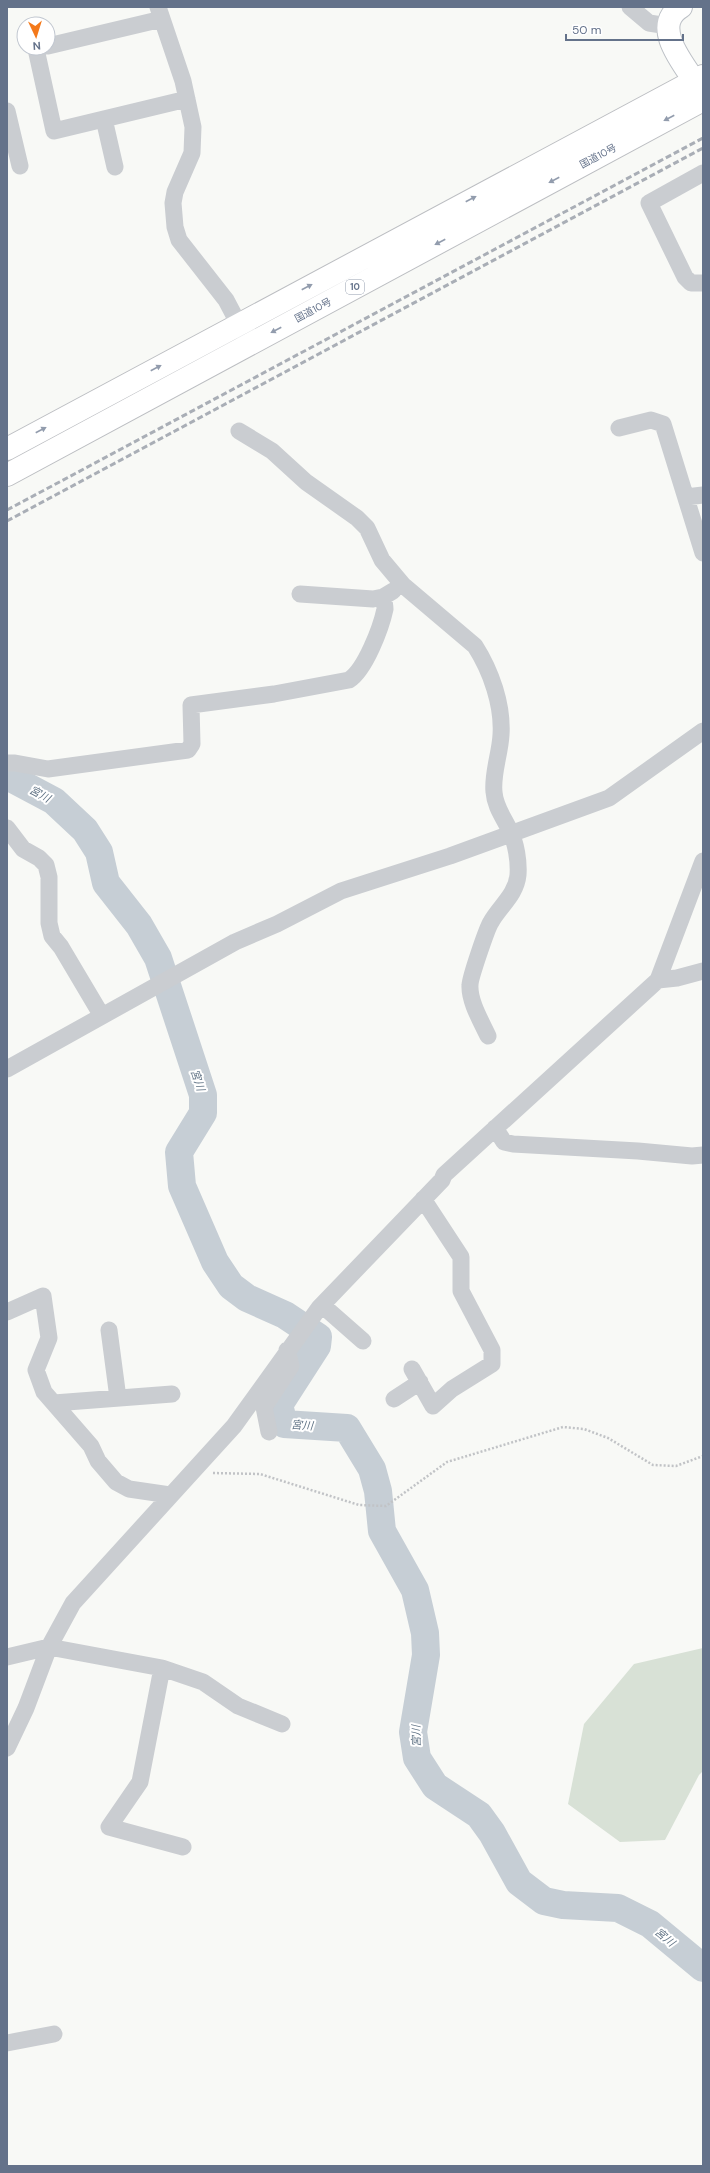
<svg xmlns="http://www.w3.org/2000/svg" width="710" height="2173" font-family="'DM Sans','Noto Sans JP',sans-serif">
  <rect width="100%" height="100%" fill="#f8f9f6"/>
  <path fill="#d8e1d6" d="M703,1648V1771L699,1775L665,1840L620,1842L568,1804L584,1724L634,1664Z"/>
  <g fill="none" stroke-linecap="round" stroke-linejoin="round">
    <path stroke="#c6ced5" stroke-width="28" d="M7,776L54,801L85,830L99,852L106,883L139,925L158,958L203,1095V1113L179,1152L182,1186L215,1262L231,1286L247,1298L285,1315L318,1337L317,1346L279,1405L284,1424L347,1428L372,1469L378,1491L382,1531L415,1590L425,1633L426,1655L413,1732L417,1758L435,1786L479,1815L492,1833L519,1882L544,1901L563,1905L618,1908L650,1924L703,1968"/>
    <g stroke="#bcc0c6" stroke-width="24">
      <path id="secondary" d="M681,7C647,28 691,72 703,94"/>
    </g>
    <g stroke="#bcbec2" stroke-width="24">
      <path id="highway" d="M7,449L703,76
        M7,475L703,100"/>
    </g>
    <path stroke="#c1c3c6" stroke-width="2.5" stroke-dasharray="2 2" stroke-linecap="butt" d="M213,1473L260,1474L359,1505L386,1506L447,1462L563,1427L584,1429L608,1438L653,1465L676,1466L703,1456"/>
    <path stroke="#cacdd1" stroke-width="17" d="M158,7L183,81L193,127L192,153L175,192L173,203L175,227L179,240L226,300L245,336
      M630,7L649,23L668,26
      M48,46L162,19
      M40,48L36,49L54,131L187,99
      M7,111L20,166
      M104,119L115,167
      M703,173L649,203L685,277L691,283H703
      M619,428L651,420L663,424L703,553
      M239,431L272,451L306,482L357,518L367,528L382,560L403,585L475,646C491,671 503,705 501,735C500,754 492,774 494,792C495,807 504,818 510,831C516,843 519,861 518,875C516,895 500,906 491,922C487,928 470,978 470,985C469,1001 481,1021 488,1036
      M686,497L703,495
      M300,594L373,599L383,597L393,591
      M7,763H15L48,769L188,750L192,744L191,705L274,694L349,680C365,670 381,628 385,609C385,605 384,601 383,597
      M7,828L23,849L39,858L46,865L49,877V923L52,936L61,947L102,1016
      M658,980L677,978L703,971
      M7,1069L235,942L277,924L341,891L450,856L609,798L703,731
      M495,1128L504,1142L513,1144L638,1151L692,1156L703,1155
      M322,1305L363,1341
      M7,1312L43,1296L49,1338L36,1370L44,1392L91,1446L98,1461L116,1482L129,1489L170,1495
      M109,1330L118,1398
      M412,1369L433,1406L452,1389L492,1364V1350L461,1291V1257L423,1199
      M394,1399L420,1382
      M54,1403L172,1394
      M269,1432L264,1407L291,1366L287,1350
      M7,1657L49,1647L162,1668L140,1782L109,1827L183,1847
      M162,1668L203,1682L238,1706L282,1724
      M7,1748L26,1708L49,1647L73,1603L234,1426L319,1308L442,1180L444,1175L658,980L703,861
      M7,2043L54,2034"/>
    <use href="#secondary" stroke="#fff" stroke-width="22"/>
    <use href="#highway" stroke="#fff" stroke-width="22"/>
    <path stroke="#a9aeb6" stroke-width="3" stroke-dasharray="6 3" stroke-linecap="butt" d="M7,510L703,138
      M7,521L703,148"/>
  </g>
  <defs><path id="oneway-solid" d="M-6-.8H1V-3.2L6.5 0L1 3.2V.8H-6Z"/></defs>
  <g fill="#929cad">
    <use href="#oneway-solid" transform="translate(669 118) rotate(152)"/>
    <use href="#oneway-solid" transform="translate(554 180) rotate(152)"/>
    <use href="#oneway-solid" transform="translate(471 199) rotate(-28)"/>
    <use href="#oneway-solid" transform="translate(440 242) rotate(152)"/>
    <use href="#oneway-solid" transform="translate(307 287) rotate(-28)"/>
    <use href="#oneway-solid" transform="translate(276 330) rotate(152)"/>
    <use href="#oneway-solid" transform="translate(156 368) rotate(-28)"/>
    <use href="#oneway-solid" transform="translate(41 430) rotate(-28)"/>
  </g>
  <g text-anchor="middle" dominant-baseline="central" stroke-width="4" stroke-linejoin="round" paint-order="stroke">
    <rect fill="#fff" stroke="#929cad" stroke-width="1" x="346" y="280" width="18" height="14" rx="3"/>
    <g font-size="9" font-weight="bold" fill="#64728a">
      <text x="355" y="287">10</text>
    </g>
    <g font-size="10" fill="#64728a" stroke="#fff">
      <text transform="translate(598 156) rotate(-28)">国道10号</text>
      <text transform="translate(313 310) rotate(-28)">国道10号</text>
    </g>
    <g font-size="11" font-style="italic" fill="#607385" stroke="#fff">
      <text transform="translate(40 794) rotate(28)">宮川</text>
      <text transform="translate(198 1080) rotate(72)">宮川</text>
      <text transform="translate(302 1425) rotate(4)">宮川</text>
      <text transform="translate(416 1736) rotate(-91)">宮川</text>
      <text transform="translate(665 1937) rotate(40)">宮川</text>
    </g>
  </g>
  <rect width="710" height="2173" fill="none" stroke="#64728a" stroke-width="16"/>
  <g transform="translate(36 36) rotate(176)"><circle r="19" fill="#ffffff" stroke="#c1c7d0"/>
  <path d="M0-3L7 15L0 10L-7 15Z" fill="#f4791a"/>
  <text y="-6" font-size="11" font-weight="bold" text-anchor="middle" fill="#64728a">N</text>
  </g>
  <path d="M566 34v6h117v-6" fill="none" stroke="#64728a" stroke-width="2"/>
  <text x="572" y="34" font-size="12" fill="#64728a" stroke="#ffffff" stroke-width="3" paint-order="stroke">50 m</text>
</svg>
